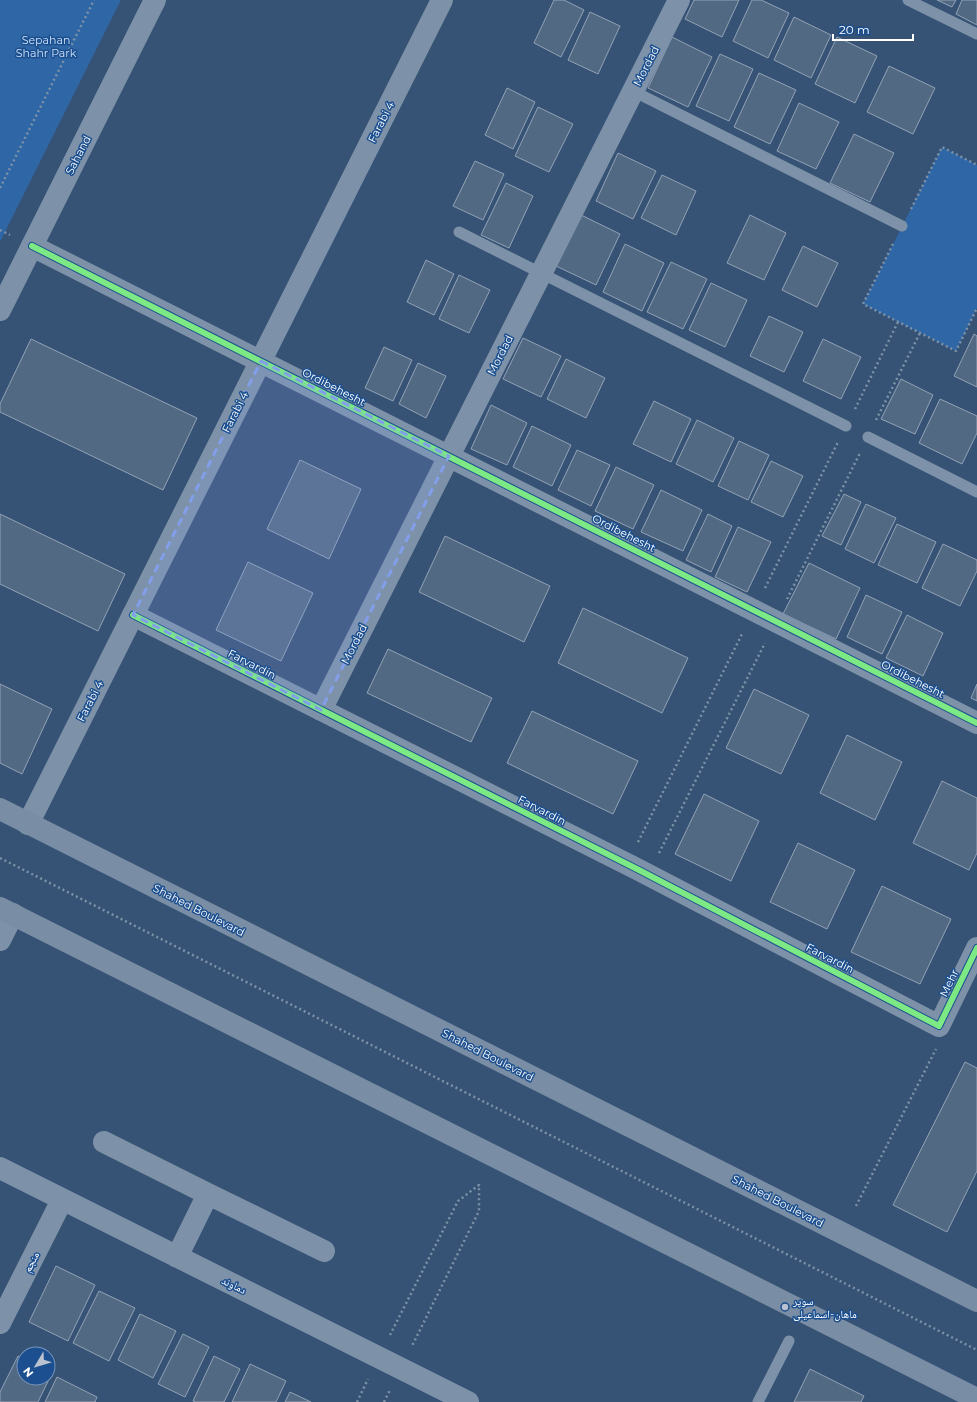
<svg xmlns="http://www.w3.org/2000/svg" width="977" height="1402" font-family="Montserrat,'Noto Naskh Arabic',sans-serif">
  <rect width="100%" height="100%" fill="#365274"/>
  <path fill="#2f66a5" d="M0,0H121L0,242Z
    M942,147L977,165V308L956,351L863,304Z"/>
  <path fill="#526984" stroke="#92a2b6" d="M554,0H564L584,10L561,57L534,43Z
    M694,0H739L722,37L685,19Z
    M752,0H761L789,13L768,58L733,41Z
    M937,0H956L952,7Z
    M962,0H977V25L956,14Z
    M590,12L620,26L598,74L568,60Z
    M794,17L831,35L811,78L774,60Z
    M672,37L712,57L688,107L648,88Z
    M837,37L877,56L855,103L815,84Z
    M720,54L753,69L729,121L696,106Z
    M889,66L935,88L913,134L867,112Z
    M759,73L796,90L770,144L734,127Z
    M507,88L535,102L513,149L485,135Z
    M799,103L839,122L816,169L777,151Z
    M538,107L573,124L549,172L515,156Z
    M854,134L894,153L870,202L830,183Z
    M618,153L656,171L633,219L596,201Z
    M475,161L504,174L483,220L453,206Z
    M662,175L696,191L676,235L641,218Z
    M506,183L533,196L509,248L481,235Z
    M581,215L620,234L596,285L556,266Z
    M750,215L786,233L764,280L727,263Z
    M625,244L664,263L642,311L603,292Z
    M803,246L838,263L817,307L782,290Z
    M426,260L454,274L434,315L407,302Z
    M671,262L707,279L683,329L647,312Z
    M459,275L490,290L469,333L439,319Z
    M711,283L747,300L725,347L689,330Z
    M769,316L803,332L784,372L750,356Z
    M974,334L977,336V387L954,376Z
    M523,338L561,356L541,397L503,379Z
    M31,339L197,418L163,490L0,412V404Z
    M823,339L861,357L841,399L803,381Z
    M384,347L412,360L393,401L365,388Z
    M566,359L605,378L586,418L547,399Z
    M418,363L446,376L426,418L399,404Z
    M901,379L933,395L915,434L881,419Z
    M940,399L977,416V433L962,464L919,443Z
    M654,401L691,419L671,462L633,444Z
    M491,405L527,423L507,465L471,449Z
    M697,420L734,438L713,482L676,464Z
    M532,426L571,445L552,486L513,467Z
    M739,441L769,455L748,500L718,486Z
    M577,450L610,465L591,506L558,490Z
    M300,460L361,489L329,559L267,529Z
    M771,461L803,476L783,517L751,502Z
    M616,467L654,485L633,529L595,511Z
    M661,490L702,510L683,551L641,532Z
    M844,494L861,502L841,545L822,536Z
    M866,504L896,518L874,563L845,549Z
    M0,514L125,574L98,631L0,584Z
    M708,514L732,526L711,572L686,560Z
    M897,524L936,542L917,583L878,565Z
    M738,527L771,542L747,592L715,577Z
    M445,536L550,586L524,642L419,592Z
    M943,544L977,560V571L960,606L922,588Z
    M248,562L313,593L281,661L216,630Z
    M809,563L860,588L836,639L783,614Z
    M866,595L902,612L882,654L847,637Z
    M583,608L688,658L662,713L558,663Z
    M907,615L943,633L923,676L886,658Z
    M388,649L492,698L471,742L367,693Z
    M0,684L52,709L22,774L0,763Z
    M977,684V701L971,698Z
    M754,689L809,715L781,774L726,748Z
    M532,711L638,761L613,814L507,763Z
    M847,735L902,762L875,820L820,793Z
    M942,781L977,798V853L969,870L913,843Z
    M704,794L759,821L731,881L675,854Z
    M798,843L855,870L827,929L770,902Z
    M882,886L951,919L920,984L851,952Z
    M965,1062L977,1068V1171L947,1232L893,1205Z
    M56,1266L95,1285L68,1341L29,1322Z
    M99,1291L135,1308L109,1361L73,1343Z
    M140,1314L176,1331L153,1378L118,1360Z
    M183,1334L209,1347L185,1397L158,1384Z
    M18,1356L24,1359V1378H48V1371L52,1373L38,1402H0V1392Z
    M214,1356L240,1369L224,1402H196L193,1401Z
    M250,1364L286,1381L276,1402H232Z
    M810,1369L864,1396L861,1402H794Z
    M57,1377L97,1397L95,1402H45Z
    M290,1392L311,1402H285Z"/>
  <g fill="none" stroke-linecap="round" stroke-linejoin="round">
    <path stroke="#7d92a8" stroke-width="2.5" stroke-dasharray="2 3" stroke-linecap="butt" d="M0,188L94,0
      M911,209L942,147L977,165
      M0,230L10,235
      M893,244L863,304L956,351L977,308
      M855,409L898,322
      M876,420L920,333
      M765,588L838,442
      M787,599L860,453
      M638,842L743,632
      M659,853L765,643
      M0,858L977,1350
      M856,1206L936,1049
      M390,1335L458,1201L479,1185V1211L412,1346
      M357,1402L368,1379
      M384,1402L390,1390"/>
    <path stroke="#7d92a8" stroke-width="11" d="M908,0L977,34
      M633,91L902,226
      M459,232L846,426
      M868,437L977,492
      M758,1402L789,1341"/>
    <path stroke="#7d92a8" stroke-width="22" d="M32,246L977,723
      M133,615L637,869L939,1026L977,948
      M321,710L679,0
      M104,1142L208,1194L177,1257
      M0,1168L468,1402
      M208,1194L324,1251
      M0,1323L62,1200"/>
    <path stroke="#7d92a8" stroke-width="22" d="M0,310L155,0
      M28,824L442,0
      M0,940L13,914"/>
    <path stroke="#798da4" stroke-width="22" d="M0,809L977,1301
      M0,908L977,1399"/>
    <g stroke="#1b4f8f" stroke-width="8">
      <path id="cycleway" d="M32,246L977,723
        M133,615L637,869L939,1026L977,948"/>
    </g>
    <use href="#cycleway" stroke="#7ce984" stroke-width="6"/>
  </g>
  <path fill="#839eea" fill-opacity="0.2" stroke="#839eea" stroke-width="3" stroke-dasharray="8 5" stroke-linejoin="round" d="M261,361L449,456L321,710L133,615Z"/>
  <circle fill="#b9c2ce" stroke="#1b4f8f" stroke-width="1.5" cx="785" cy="1307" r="4"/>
  <g text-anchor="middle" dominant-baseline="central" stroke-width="3" stroke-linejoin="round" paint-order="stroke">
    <g font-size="11" fill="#cfe3fa" stroke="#1b4f8f">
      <text x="46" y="40">Sepahan<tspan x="46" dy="13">Shahr Park</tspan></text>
    </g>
    <g font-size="11" fill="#fff" stroke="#1b4f8f">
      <text transform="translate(646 66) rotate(-63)">Mordad</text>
      <text transform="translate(381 122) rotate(-63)">Farabi 4</text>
      <text transform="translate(78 155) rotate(-63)">Sahand</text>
      <text transform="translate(500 355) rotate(-63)">Mordad</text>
      <text transform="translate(334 387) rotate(27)">Ordibehesht</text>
      <text transform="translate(235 412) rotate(-63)">Farabi 4</text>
      <text transform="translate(624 533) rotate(27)">Ordibehesht</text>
      <text transform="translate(354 644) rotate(-63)">Mordad</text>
      <text transform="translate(252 664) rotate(27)">Farvardin</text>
      <text transform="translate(913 679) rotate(27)">Ordibehesht</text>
      <text transform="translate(90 701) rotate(-63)">Farabi 4</text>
      <text transform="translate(542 810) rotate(27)">Farvardin</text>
      <text transform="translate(199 910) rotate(27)">Shahed Boulevard</text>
      <text transform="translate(830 958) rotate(27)">Farvardin</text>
      <text transform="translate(949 983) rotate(-64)">Mehr</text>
      <text transform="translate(488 1055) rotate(27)">Shahed Boulevard</text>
      <text transform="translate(778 1201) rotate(27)">Shahed Boulevard</text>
      <text transform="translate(31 1262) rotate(-63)">منجم</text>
      <text transform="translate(234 1285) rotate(26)">دماوند</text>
    </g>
    <g font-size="11" fill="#fff" stroke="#1b4f8f" text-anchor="start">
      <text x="793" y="1301">سوپر<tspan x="793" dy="13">ماهان-اسماعیلی</tspan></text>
    </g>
  </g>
  <g transform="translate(36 1366) rotate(232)"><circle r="19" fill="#1b4f8f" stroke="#7695bc"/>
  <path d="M0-3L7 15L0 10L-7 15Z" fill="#b9c2ce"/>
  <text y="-6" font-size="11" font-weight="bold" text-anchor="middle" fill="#ffffff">N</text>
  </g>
  <path d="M833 34v6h80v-6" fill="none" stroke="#ffffff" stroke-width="2"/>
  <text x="839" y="34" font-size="12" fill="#ffffff" stroke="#1b4f8f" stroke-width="3" paint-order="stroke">20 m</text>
</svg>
